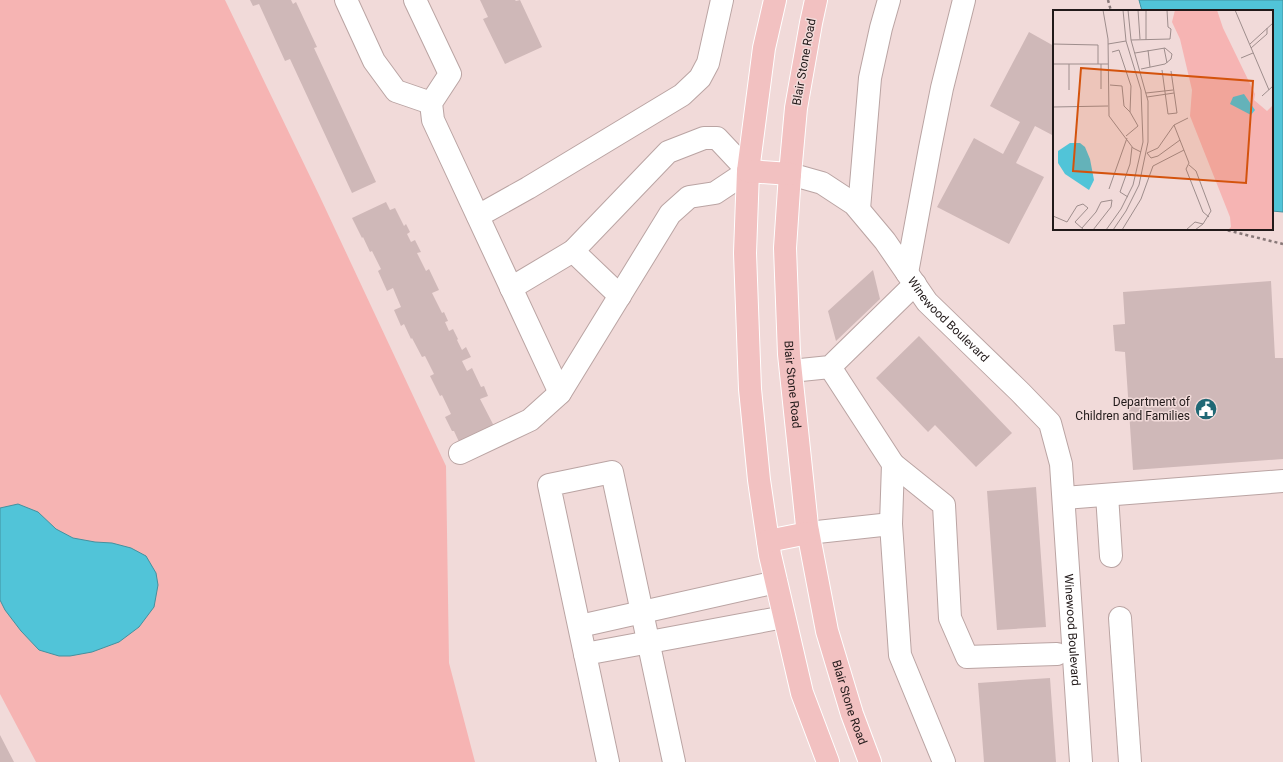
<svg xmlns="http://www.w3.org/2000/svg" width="1283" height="762" font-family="Roboto,sans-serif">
  <rect width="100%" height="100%" fill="#f1dad9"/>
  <path fill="#f6b4b3" d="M0,0H225L320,197L446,466L449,663L475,762H36L0,694Z"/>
  <path fill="#51c4d8" stroke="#43919f" d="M1139,0H1283V212L1272,211V11H1142Z
    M18,504L38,512L56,529L73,538L95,542L112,543L131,548L146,556L156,573L158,585L154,607L139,627L119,642L92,652L70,656H59L39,650L21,631L5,610L0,600V508Z"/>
  <path fill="#cfb8b8" d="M250,0H291L293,4L296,2L317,47L314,48L376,182L352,193L290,59L285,61L259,4L253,6Z
    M480,0H515L516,1L520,0L542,47L505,64L483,19L488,17Z
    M1029,32L1054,46V136L1035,126L1016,163L1044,177L1009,244L937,207L974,138L1003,154L1020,122L990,106Z
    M386,202L390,210L395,208L404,226L406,224L410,232L407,234L411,242L415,240L421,252L417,253L426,271L429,269L439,290L432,293L442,313L444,312L448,321L445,322L449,331L453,329L458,339L457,340L462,350L466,347L471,357L462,361L467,371L472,368L481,387L484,386L488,396L480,399L495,428L460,444L454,431H452L445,417L451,414L442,395L440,396L430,376L434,374L425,356L422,357L412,338L411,339L404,324L401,326L394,310L401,307L393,288L387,291L378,271L381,269L372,251L370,252L363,237L362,238L352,218Z
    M873,270L880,299L836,341L828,311Z
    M1271,281L1275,358H1283V459L1133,470L1125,352L1115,351L1113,325L1125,324L1123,292Z
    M919,336L1012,433L976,467L935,425L928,432L876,378Z
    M1036,487L1046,627L997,630L987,491Z
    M1050,678L1056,762H984L978,683Z
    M0,735L14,762H0Z"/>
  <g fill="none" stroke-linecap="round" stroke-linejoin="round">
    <g stroke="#baa4a3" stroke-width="24">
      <g id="minor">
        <path d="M346,0L374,61L396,91L431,103"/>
        <path d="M415,0L450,74L431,103L433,120L560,393"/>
        <path id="s1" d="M790,174L822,183L854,204L885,241L927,302L1020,392L1050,423L1061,464L1081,762"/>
        <path d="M859,209L870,78L881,28L889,0"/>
        <path d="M478,216L528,188L682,95L700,78L708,63L722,0"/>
        <path d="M573,251L620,296"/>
        <path d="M907,273L930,148L942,88L964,0"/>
        <path d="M830,367L893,464L891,524L900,655L944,762"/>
        <path d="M791,371L830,367L915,284"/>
        <path d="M460,453L530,420L560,393L670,214L689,197L715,193L748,171L717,138H704L668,152L573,251L511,288"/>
        <path d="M893,464L944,505L950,618L967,657L1057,654"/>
        <path d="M1107,495L1111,556"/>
        <path d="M1064,498L1283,481"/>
        <path d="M808,533L891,524"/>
        <path d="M1120,618L1130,762"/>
        <path d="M580,626L776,582"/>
        <path d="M585,654L784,617"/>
        <path d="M608,762L549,485L612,472L674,762"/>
      </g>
    </g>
    <g stroke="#fff" stroke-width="24">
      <g id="major">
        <path d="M775,0L764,48L748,171L745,253L750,389L759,480L770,555L802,693L828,762"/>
        <path id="s2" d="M816,0L811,23L796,108L790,174L785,248L789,354L807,526L827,631L852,714L870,762"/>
        <path d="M748,171L790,174"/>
        <path d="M768,541L808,533"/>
      </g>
    </g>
    <path stroke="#887878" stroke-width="2.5" stroke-dasharray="3 3" stroke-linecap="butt" d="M1108,0L1111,11
      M1222,229L1283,244"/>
    <use href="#minor" stroke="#fff" stroke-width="22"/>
    <use href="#major" stroke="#f2c1c1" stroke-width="22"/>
  </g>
  <defs>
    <g id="civic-disc" transform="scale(1.15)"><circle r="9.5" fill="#1f6875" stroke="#f1dad9"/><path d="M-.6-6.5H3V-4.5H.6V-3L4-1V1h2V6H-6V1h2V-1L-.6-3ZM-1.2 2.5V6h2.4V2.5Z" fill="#fff"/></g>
  </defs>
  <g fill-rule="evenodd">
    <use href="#civic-disc" x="1206" y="409"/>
  </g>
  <g text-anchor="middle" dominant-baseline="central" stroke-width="3" stroke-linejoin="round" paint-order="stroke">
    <g font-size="12" fill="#211919" stroke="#f1dad9">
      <text transform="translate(804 62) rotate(-80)">Blair Stone Road</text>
      <text stroke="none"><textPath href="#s1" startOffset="221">Winewood Boulevard</textPath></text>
      <text stroke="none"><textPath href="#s2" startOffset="387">Blair Stone Road</textPath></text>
      <text stroke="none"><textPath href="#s1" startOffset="575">Winewood Boulevard</textPath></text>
      <text stroke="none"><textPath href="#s2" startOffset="711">Blair Stone Road</textPath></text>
    </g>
    <g font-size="12" fill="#211919" stroke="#f1dad9" text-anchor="end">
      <text x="1190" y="402">Department of<tspan x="1190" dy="14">Children and Families</tspan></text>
    </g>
  </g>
  <g transform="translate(1053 10)">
    <rect width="220" height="220" fill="#f1dad9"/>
    <path d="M122,0H164L170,18L202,84L201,90L214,101L220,95V220H175L178,217L177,207L137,106L139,80L127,29L119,12Z" fill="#f6b4b3"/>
    <path d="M191,84L202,100L198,105L177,94L180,87ZM17,133H27L32,137L37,149L41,170L36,180L12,164L5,153V141Z" fill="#51c4d8"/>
    <path fill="none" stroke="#9e8d8c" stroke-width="1" d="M50,0L55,29L56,106L80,138L88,142M85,0L87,29M93,0V30M182,0L216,80M78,30L117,29L118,19L115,17L114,0M0,34L45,35V54M55,34L73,31M197,34L220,13M111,38L114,53M198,38L214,24V18M95,40L97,57M59,42L66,40L78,76L77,102L85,116M82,43L112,38L119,44L118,49L112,54L88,59M188,48L200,43M0,54H55M109,60L115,104L124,103L118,61M57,75L69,76L71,96L77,102M48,79V54M16,80V54M93,83L120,80M209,86L220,76M94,87L121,83M0,97L55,96M121,115L136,153L133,159L150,202L156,207M73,126L85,116M127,130L105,146L98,148L94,143L105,138L121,115L135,108M136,155L143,161L158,201L150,214L142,220M56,179L74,128M75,187L67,182L77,154L79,137M0,206L14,212L24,196L30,194L35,198L22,212L31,220M29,218L43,202L48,192L59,190L58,197L40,220M53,220L68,199L80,175L90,132L88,80L73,31L70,0M60,220L73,201L86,175L95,132V91L78,30L75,0M69,220L88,189L100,156L131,140M133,220L142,212L150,214"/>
    <path fill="#d4530d" fill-opacity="0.15" stroke="#d4530d" stroke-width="2" d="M28,58L200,71L193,173L20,161Z"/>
    <rect width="220" height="220" fill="none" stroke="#211919" stroke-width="2"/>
  </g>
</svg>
